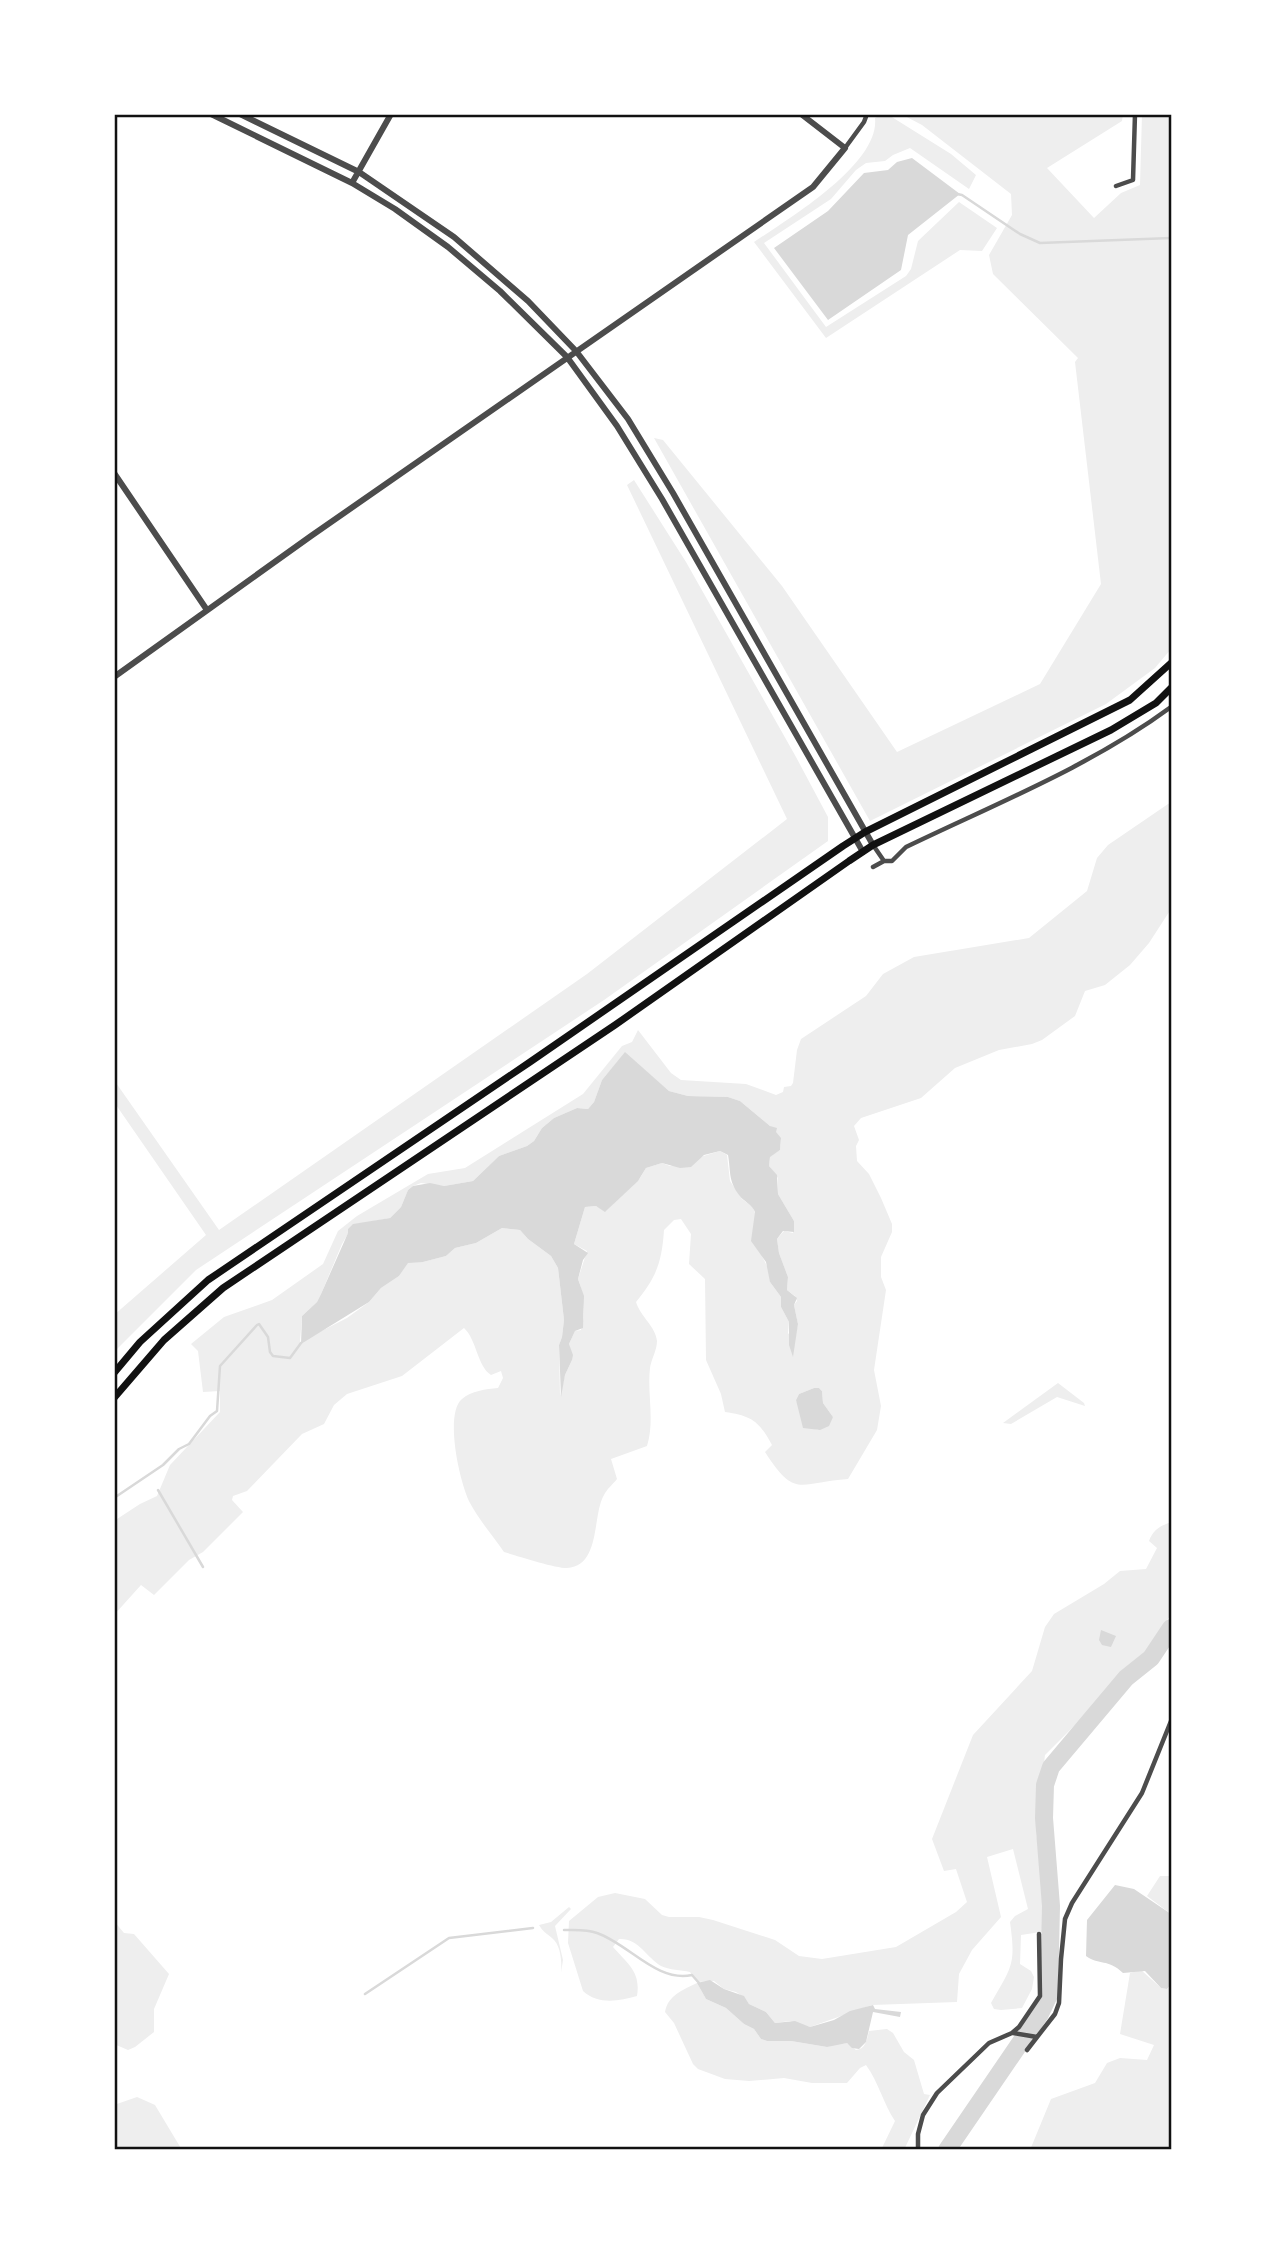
<svg xmlns="http://www.w3.org/2000/svg" width="1285" height="2264" font-family="'Open Sans',sans-serif">
  <rect width="100%" height="100%" fill="#fff"/>
  <path fill="#eee" fill-rule="evenodd" d="M883,114H887L951,154L976,175L969,189L910,148L893,155L885,161L866,163L856,170L831,199L764,243L826,327L906,276L911,269L918,241L959,202L997,228L982,251L960,250L826,338L754,242C788,219 880,164 875,118Z
    M901,114H1123L1122,121L1047,168L1094,218L1121,193L1140,185L1142,114H1171V649L1155,668L1106,704L870,821L654,438L663,440L782,586L897,752L1040,684L1101,584L1075,362L1078,358L993,274L989,255L1012,215L1011,194L922,125Z
    M634,480L686,562L796,757L828,817V841L604,1000L196,1270L114,1352V1315L206,1235L114,1102V1080L219,1230L587,974L787,819L627,485Z
    M1171,802V909L1149,943L1130,965L1105,985L1085,991L1075,1016L1042,1040L1032,1044L999,1050L955,1068L921,1098L861,1118L854,1126L859,1140L856,1146L857,1161L869,1174L881,1198L892,1224V1232L881,1257V1277L886,1290L874,1370L881,1406L877,1430L848,1479C799,1482 796,1500 765,1452L772,1445C759,1421 752,1416 725,1412L721,1394L706,1360L705,1279L689,1264L691,1234L681,1219L674,1220L664,1230C662,1262 656,1278 636,1302C640,1316 656,1327 657,1341C657,1350 651,1360 650,1368C647,1394 655,1420 647,1446L611,1459L617,1479C613,1484 607,1489 604,1495C592,1515 601,1566 567,1568C554,1568 518,1556 504,1552C493,1536 479,1520 470,1503C460,1484 444,1414 462,1399C471,1391 486,1389 498,1388L503,1378L501,1371L491,1375C477,1366 477,1340 464,1328L402,1376L347,1394L334,1405L324,1424L302,1434L247,1491L233,1496L232,1500L243,1512L203,1552L189,1560L154,1595L141,1585L114,1615V1521L140,1504L157,1496L170,1465L220,1412V1391L203,1392L198,1351L191,1344L224,1317L272,1300L323,1264L338,1231L357,1216L428,1174L465,1168L583,1094L622,1046L632,1042L638,1030L671,1073L681,1080L746,1084L776,1095L783,1092L784,1087L791,1086L793,1083L797,1050L801,1039L866,996L883,974L914,957L1029,938L1087,891L1097,858L1108,845ZM625,1053L669,1091L688,1096L728,1097L740,1101L770,1126L781,1139L780,1150L770,1156L769,1166L778,1178V1194L794,1221L793,1233L784,1231L777,1239L779,1253L788,1277L787,1290L795,1296L797,1301L794,1305L798,1324L794,1341L788,1333L789,1322L781,1307V1297L770,1282V1272L762,1256L754,1208L742,1199L730,1181L727,1155L720,1151L670,1166L662,1163L646,1168L640,1178L606,1211L596,1206L585,1207L574,1244L587,1251L578,1279C584,1293 586,1315 581,1330L575,1331L569,1344L572,1360L565,1375L560,1396L559,1345L562,1337L564,1320L558,1268L551,1256L528,1239L520,1230L502,1228L476,1243L455,1248L446,1256L423,1262H408L399,1276L381,1288L369,1302L347,1318L300,1342L302,1316L317,1302L321,1294L342,1244L353,1225L390,1218L401,1207L408,1190L413,1186L421,1183L444,1186L473,1181L499,1156L527,1146L534,1141L542,1128L554,1118L577,1108L588,1109L594,1102L602,1080ZM814,1388H819L822,1391L823,1403L833,1417L818,1430L808,1427L796,1400L799,1394Z
    M1058,1383L1084,1403L1085,1406L1057,1397L1011,1424L1003,1423Z
    M1171,1522V1614L1145,1655L1045,1755L1036,1830L1047,1931L1021,1935L1020,1964L1031,1971L1034,1977L1032,1989L1022,2008L1001,2010L994,2009L991,2003C1012,1966 1016,1965 1010,1922L1015,1916L1028,1909L1013,1849L987,1857L1001,1917L972,1950L959,1974L957,2002L872,2005L810,2027L790,2021L775,2023L766,2012L749,2004L745,1998L736,1992L724,1989L714,1981L697,1982L690,1972C681,1970 669,1970 661,1966C646,1957 639,1938 619,1939L613,1947C628,1964 641,1972 637,1996C619,2001 598,2005 583,1991L568,1943L569,1921L598,1897L615,1893L645,1899L662,1915L669,1917H699L713,1920L775,1940L799,1956L822,1959L896,1947L956,1912L967,1902L956,1869L944,1871L932,1839L973,1735L1032,1671L1045,1627L1054,1614L1104,1584L1120,1571L1146,1569L1157,1548L1149,1541C1153,1530 1160,1526 1171,1522Z
    M1160,1876H1171V1914L1147,1896Z
    M569,1907L571,1909L555,1926L563,1960L561,1973C562,1962 561,1945 552,1938C546,1933 543,1932 539,1925L551,1922Z
    M114,1921L124,1933L134,1934L169,1974L154,2009V2032L135,2047L128,2050L114,2044Z
    M1141,1970L1161,1988L1167,1989L1171,1984V2150H1030L1051,2099L1095,2083L1107,2063L1120,2058L1147,2060L1154,2045L1120,2034L1130,1973Z
    M697,1983L706,1999L726,2008L744,2024L754,2029L761,2039L767,2041H791L827,2047L836,2044L847,2043L856,2050C866,2049 867,2039 869,2031L887,2029L893,2033L904,2052L914,2060L924,2094L930,2095L904,2150H881L895,2121C883,2103 879,2083 866,2065L860,2068L847,2083H812L784,2078L749,2081L725,2079L698,2069L693,2064L674,2023L665,2012C668,1995 683,1990 697,1983Z
    M137,2097L155,2105L182,2150H114V2105Z"/>
  <path fill="#d9d9d9" d="M912,158L960,194L908,235L901,270L828,320L774,248L828,211L864,173L888,170L897,162Z
    M625,1052L669,1091L688,1096L728,1097L740,1101L770,1126L777,1128L776,1132L781,1138L780,1150L770,1157L769,1166L777,1175L778,1194L794,1221V1232L783,1231L777,1239L779,1253L788,1277L787,1290L797,1298L794,1305L798,1324L793,1357L789,1345V1322L781,1307V1297L770,1282L766,1262L751,1241L755,1212C752,1204 744,1202 739,1195C728,1180 731,1172 728,1155L720,1151L704,1155L691,1167L680,1168L662,1163L646,1168L638,1181L605,1212L596,1206L585,1207L574,1244L588,1253L583,1260L578,1279L584,1296L583,1328L575,1331L569,1344L573,1355L572,1360L565,1375L561,1397L559,1345L562,1337L564,1320L558,1268L551,1256L528,1239L520,1230L502,1228L476,1243L455,1248L446,1256L423,1262L408,1263L399,1276L381,1288L369,1302L301,1344L302,1316L317,1302L321,1294L348,1233V1229L353,1224L390,1218L401,1207L408,1190L413,1186L430,1183L444,1186L473,1181L499,1156L527,1146L534,1141L542,1128L554,1118L577,1108L588,1109L594,1102L602,1080Z
    M814,1388H819L822,1391L823,1403L833,1417L829,1426L820,1430L803,1428L796,1400L799,1394Z
    M1101,1630L1116,1636L1111,1647L1102,1645L1099,1640Z
    M1115,1885L1134,1889L1171,1914V1984L1167,1989L1161,1988L1145,1971L1123,1973C1107,1958 1100,1966 1086,1956L1087,1920Z
    M710,1980L724,1989L744,1996L749,2004L766,2012L775,2023L795,2021L810,2027L834,2020L850,2011L873,2005L875,2009L901,2012L900,2017L873,2012L866,2042L859,2049L852,2048L847,2043L827,2047L791,2041H767L761,2039L754,2029L744,2024L726,2008L706,1999L697,1983Z"/>
  <g fill="none" stroke-linecap="round" stroke-linejoin="round">
    <path stroke="#d9d9d9" stroke-width="2.5" d="M957,194L962,195L1020,234L1040,243L1171,238
      M158,1490L203,1567
      M114,1498L163,1465L179,1449L189,1444L210,1416L217,1411L220,1366L257,1325L259,1324L268,1337L270,1352L273,1356L290,1358L301,1343
      M564,1930C575,1930 587,1929 597,1933C629,1944 657,1983 692,1975L699,1983
      M365,1994L449,1938L533,1928"/>
    <path stroke="#d9d9d9" stroke-width="18" d="M947,2150L1040,2014L1049,1995L1051,1906L1044,1818L1045,1785L1051,1767L1126,1678L1151,1658L1171,1628"/>
    <path stroke="#4c4c4c" stroke-width="4.5" d="M845,148L864,122L867,114
      M1116,186L1133,180L1135,114
      M873,845L884,861
      M873,867L884,861H892L906,847C995,804 1091,766 1171,707
      M1013,2033L1037,2037
      M1027,2050L1055,2014L1059,2003L1061,1959L1065,1919L1072,1903L1142,1793L1171,1721
      M918,2150V2134L923,2115L937,2093L989,2043L1012,2033L1019,2027L1040,1996L1039,1934"/>
    <path stroke="#4c4c4c" stroke-width="6" d="M211,114L352,183L395,209L448,247L500,291L567,357L617,426L662,499L863,852
      M240,114L359,172L454,237L528,301L576,351L628,419L673,493L873,845
      M352,183L391,114
      M114,473L207,610
      M114,677L311,536L813,187L845,148L801,114"/>
    <path stroke="#111" stroke-width="7" d="M114,1373L140,1342L208,1280L530,1062L843,846L865,832L1130,700L1171,663
      M114,1398L164,1340L223,1288L615,1025L849,861L873,845L1111,730L1156,703L1171,688"/>
  </g>
  <rect width="1285" height="2264" fill="none" stroke="#ffffff" stroke-width="231"/>
  <rect x="116" y="116" width="1054" height="2032" fill="none" stroke="#111" stroke-width="2.5"/>
</svg>
